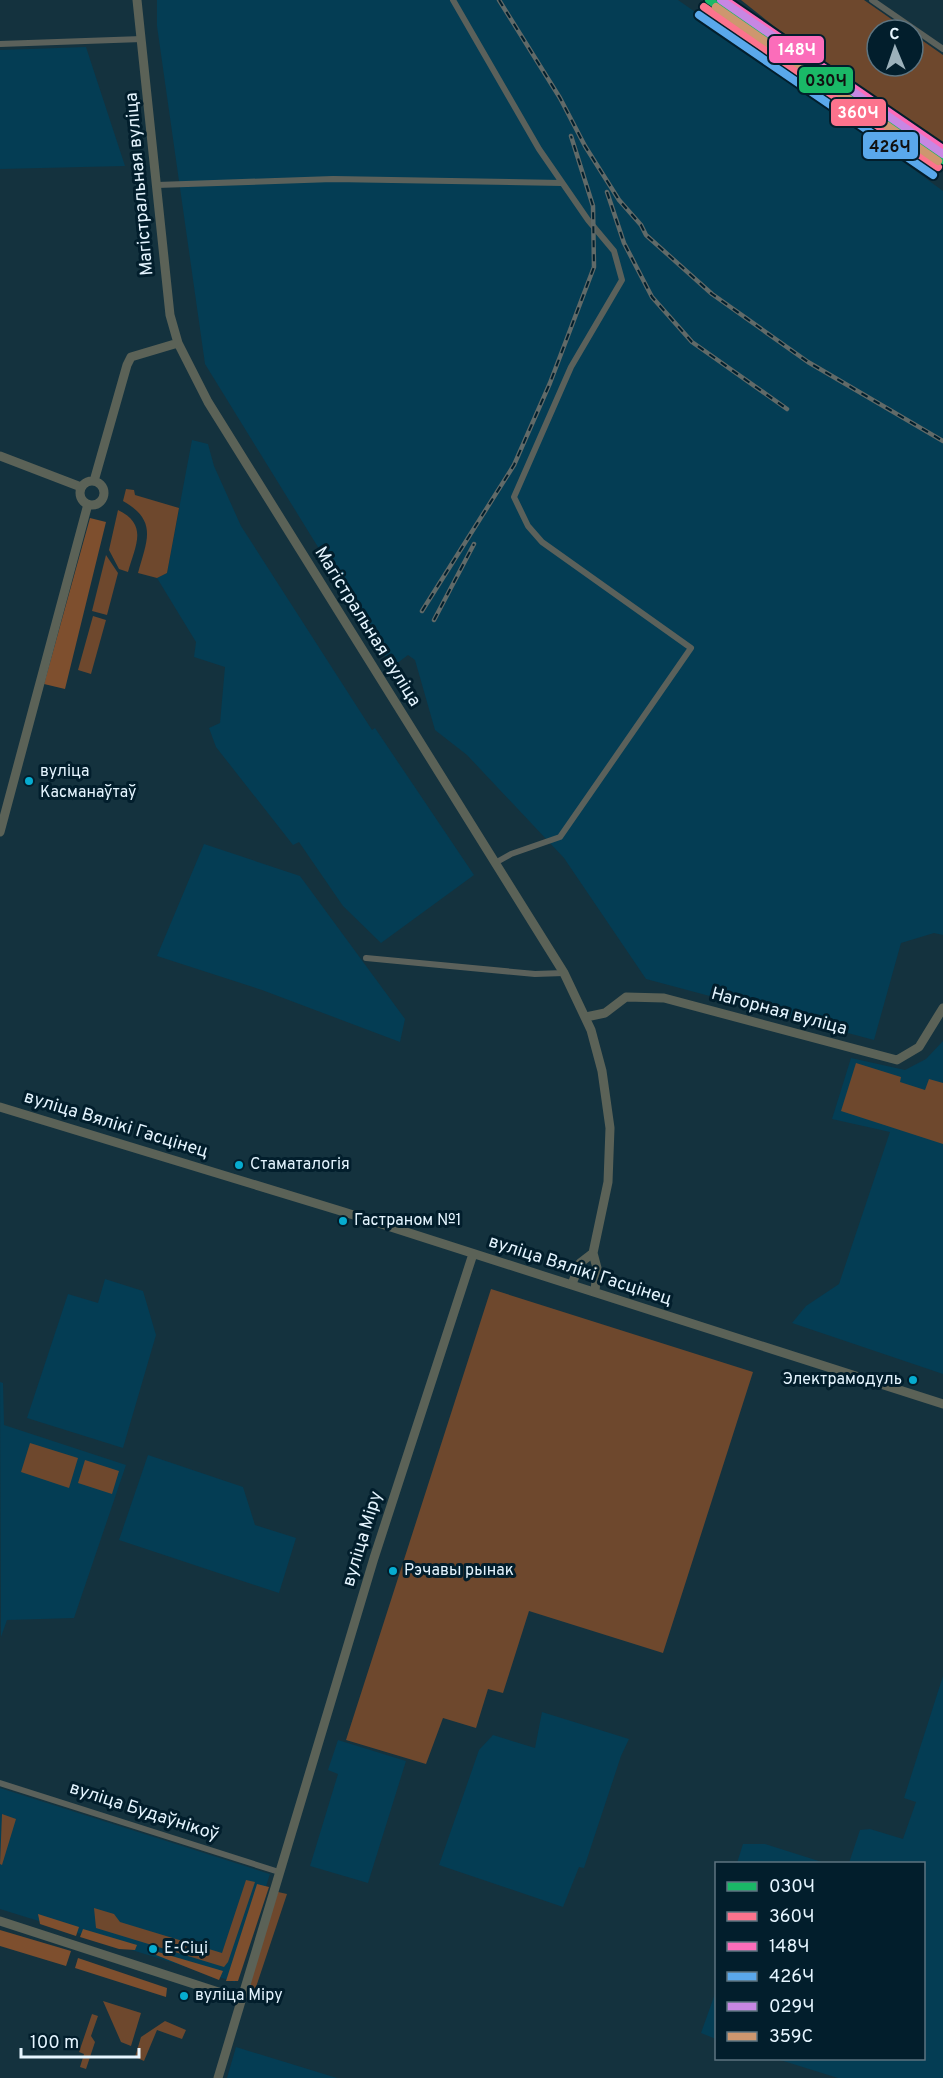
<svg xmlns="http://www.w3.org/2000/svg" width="943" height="2078" font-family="Overpass,sans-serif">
  <rect width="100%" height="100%" fill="#14323e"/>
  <path fill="#043d54" d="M157,0H678L842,114L841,116L943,191V935L934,933L901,943L874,1040L646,979L564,858L467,755L435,730L415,660L408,655L392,667L205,364L157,26Z
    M86,47L125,166L0,169V50Z
    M192,440L208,444L214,466L241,526L372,730L375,728L474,875L381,943L343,906L299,842L293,845L216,747L209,728L220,723L225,667L194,657L196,642L157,578L167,573Z
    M204,844L300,876L405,1019L400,1042L262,990L157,956Z
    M943,1041V1374L792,1323L806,1306L839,1284L890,1132L832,1119L851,1058L905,1070L926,1059Z
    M105,1279L143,1291L156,1335L123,1448L27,1418L68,1294L98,1303Z
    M0,1382L3,1383L4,1425L126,1465L74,1618L7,1620L1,1637Z
    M148,1455L243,1487L255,1525L296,1538L279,1593L119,1540Z
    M943,1676V2078H838L777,2059L924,2058V1864L849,1863L860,1830L870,1829L903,1839L916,1802L904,1798Z
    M542,1712L629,1739L621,1756L584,1868L579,1867L563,1907L439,1865L479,1750L493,1735L535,1748Z
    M338,1740L406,1761L368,1883L310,1866L338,1774L328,1770Z
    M0,1788L270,1874L235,1982L0,1909Z
    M743,1844H765L825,1863H737Z
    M716,1991V2039L701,2033Z
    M236,2047L337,2078H227Z"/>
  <path fill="#6e482d" d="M741,0H864L907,30H877V66H913V34L943,55V147L794,42Z
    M126,489L134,490L135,495L179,508L167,573L157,578L138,573C147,540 158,521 123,501Z
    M118,510C149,525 135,546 128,572L119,569L109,550Z
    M106,555L118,573L107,615L92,611Z
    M93,616L106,620L91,674L78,670Z
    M856,1063L901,1077L900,1082L925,1090L929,1079L943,1083V1144L841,1111Z
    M491,1289L753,1372L663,1653L529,1611L503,1693L488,1689L476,1728L443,1718L426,1764L346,1740Z
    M30,1443L78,1458L69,1488L21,1472Z
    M85,1460L119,1471L112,1494L78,1483Z
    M2,1814L16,1819L2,1865L0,1864Z
    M246,1880L255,1882L228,1962L224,1967L96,1928L94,1908L114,1914L120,1922L222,1953Z
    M278,1892L287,1894L254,1993L249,1991L248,1984Z
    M103,2001L141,2013L131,2046L121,2042Z
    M92,2014L98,2016L91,2036L95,2042L86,2069L80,2067L84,2054L79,2052Z
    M165,2021L186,2030L182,2039L157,2030L144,2061L135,2057L141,2037Z"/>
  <path fill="#7e4f2e" d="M90,518L106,522L65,689L44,684Z
    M257,1884L269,1887L238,1981H226Z
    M38,1914L79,1927L76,1936L40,1924Z
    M83,1929L137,1945L135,1950L119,1949L80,1937Z
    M0,1930L71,1951L66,1966L0,1946Z
    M158,1952L223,1971L219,1980L156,1955Z
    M78,1958L167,1988L166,1997L75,1968Z"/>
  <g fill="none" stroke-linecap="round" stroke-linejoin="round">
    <path stroke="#5b615b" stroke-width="6" d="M453,0L539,149L588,220L614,251L622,280L571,367L514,497L528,526L542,542L691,648L560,837L511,854L495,863
      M872,0L943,49
      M0,44L142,39
      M157,185L333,179L562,183
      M366,958L535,974L564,973
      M0,1783L279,1872"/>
    <path stroke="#5b6257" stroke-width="9" d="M137,0L170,315L178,343L208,402L564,973L591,1030L602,1071L610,1128L608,1182L593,1253L597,1268L595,1292
      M0,456L81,487
      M94,481L127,365L131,357L178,343
      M80 493a12 12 0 1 1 24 0a12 12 0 1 1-24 0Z
      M0,832L88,504
      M586,1017L605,1013L626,997L664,998L897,1060L919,1047L943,1008
      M0,1107L344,1212L943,1404
      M572,1284L580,1263L593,1253
      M0,1921L240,1999
      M218,2078L374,1558L473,1254"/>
    <g stroke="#616a68" stroke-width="4.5">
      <path id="rail" d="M499,0L560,98L585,146L619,200L641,225L646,235L712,294L808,362L943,441
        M607,192L624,243L652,297L692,342L787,409
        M422,611L514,465L550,383L594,267L593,206L571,136
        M434,620L474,544"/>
    </g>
    <use href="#rail" stroke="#021e2c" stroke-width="2" stroke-dasharray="7" stroke-linecap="butt"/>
    <g stroke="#021e2c" stroke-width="12">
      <path id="rail-1" d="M709,0L943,160"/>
    </g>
    <g stroke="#021e2c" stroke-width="12">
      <path id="rail-2" d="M704,7L938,167"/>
    </g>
    <g stroke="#021e2c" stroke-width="12">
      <path id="rail-3" d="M725,0L943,149"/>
    </g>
    <g stroke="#021e2c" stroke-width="12">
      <path id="rail-4" d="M699,15L933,175"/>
    </g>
    <g stroke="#021e2c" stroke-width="12">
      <path id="rail-5" d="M721,0L943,154"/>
    </g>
    <g stroke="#021e2c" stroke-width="12">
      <path id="rail-6" d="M716,7L938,161"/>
    </g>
    <use href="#rail-1" stroke="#1ab867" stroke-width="8"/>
    <use href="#rail-2" stroke="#fc738d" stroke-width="8"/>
    <use href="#rail-3" stroke="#fb6dba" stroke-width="8"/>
    <use href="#rail-4" stroke="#5aa8eb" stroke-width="8"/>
    <use href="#rail-5" stroke="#c787e3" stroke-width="8"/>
    <use href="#rail-6" stroke="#cd976f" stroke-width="8"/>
  </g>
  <g fill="#06acd0" stroke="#021e2c" stroke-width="2">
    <circle cx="29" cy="781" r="5"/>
    <circle cx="239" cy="1165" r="5"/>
    <circle cx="343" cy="1221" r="5"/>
    <circle cx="913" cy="1380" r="5"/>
    <circle cx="393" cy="1571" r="5"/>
    <circle cx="153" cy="1949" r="5"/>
    <circle cx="184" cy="1996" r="5"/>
  </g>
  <g text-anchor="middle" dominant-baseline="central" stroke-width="6" stroke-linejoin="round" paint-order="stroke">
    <g font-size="16" fill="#e5f5ff" stroke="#021e2c" text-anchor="start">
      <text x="40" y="772">вуліца<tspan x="40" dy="21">Касманаўтаў</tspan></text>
      <text x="250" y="1165">Стаматалогія</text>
      <text x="354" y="1221">Гастраном №1</text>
      <text x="902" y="1380" text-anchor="end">Электрамодуль</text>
      <text x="404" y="1571">Рэчавы рынак</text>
      <text x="164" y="1949">Е-Сіці</text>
      <text x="195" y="1996">вуліца Міру</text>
    </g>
    <g font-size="18" fill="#e5f5ff" stroke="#021e2c">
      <text transform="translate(140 184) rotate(-95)">Магістральная вуліца</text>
      <text transform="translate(367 627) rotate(58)">Магістральная вуліца</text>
      <text transform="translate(779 1012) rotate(15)">Нагорная вуліца</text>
      <text transform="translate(116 1125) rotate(17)">вуліца Вялікі Гасцінец</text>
      <text transform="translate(580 1271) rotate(18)">вуліца Вялікі Гасцінец</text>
      <text transform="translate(363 1539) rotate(-73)">вуліца Міру</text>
      <text transform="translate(144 1812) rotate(18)">вуліца Будаўнікоў</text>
    </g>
  </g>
  <g stroke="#021e2c" stroke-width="2">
    <rect x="768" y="35" width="57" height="29" rx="6" fill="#fb6dba"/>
    <rect x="798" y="66" width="56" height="28" rx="6" fill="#1ab867"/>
    <rect x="830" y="98" width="57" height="29" rx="6" fill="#fc738d"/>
    <rect x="862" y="131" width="57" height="29" rx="6" fill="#5aa8eb"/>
  </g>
  <g font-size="16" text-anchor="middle" font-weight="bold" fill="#fff">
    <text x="797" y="55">148Ч</text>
    <text x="858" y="118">360Ч</text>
  </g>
  <g font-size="16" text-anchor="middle" font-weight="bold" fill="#111">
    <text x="826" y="86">030Ч</text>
    <text x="890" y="152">426Ч</text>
  </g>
  <rect x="715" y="1862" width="210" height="198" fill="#021e2c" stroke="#5d7480" stroke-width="1.5"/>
  <rect x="727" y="1882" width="30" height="9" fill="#1ab867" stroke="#5d7480" stroke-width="1.5"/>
  <text x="769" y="1892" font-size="18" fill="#e5f5ff">030Ч</text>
  <rect x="727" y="1912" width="30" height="9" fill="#fc738d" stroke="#5d7480" stroke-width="1.5"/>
  <text x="769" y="1922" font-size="18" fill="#e5f5ff">360Ч</text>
  <rect x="727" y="1942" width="30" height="9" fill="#fb6dba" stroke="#5d7480" stroke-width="1.5"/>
  <text x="769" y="1952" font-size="18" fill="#e5f5ff">148Ч</text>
  <rect x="727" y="1972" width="30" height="9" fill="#5aa8eb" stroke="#5d7480" stroke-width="1.5"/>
  <text x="769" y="1982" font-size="18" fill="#e5f5ff">426Ч</text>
  <rect x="727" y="2002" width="30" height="9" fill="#c787e3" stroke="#5d7480" stroke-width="1.5"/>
  <text x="769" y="2012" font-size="18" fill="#e5f5ff">029Ч</text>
  <rect x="727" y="2032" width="30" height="9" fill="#cd976f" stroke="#5d7480" stroke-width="1.5"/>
  <text x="769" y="2042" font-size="18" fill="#e5f5ff">359С</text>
  <g transform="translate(895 48) rotate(358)"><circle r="28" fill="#021e2c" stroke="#5d7480" stroke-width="1.5"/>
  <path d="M0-4.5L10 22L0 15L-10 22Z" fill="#9cb1bb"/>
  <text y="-9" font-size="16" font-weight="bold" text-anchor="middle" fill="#e5f5ff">С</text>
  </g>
  <path d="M21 2048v9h118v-9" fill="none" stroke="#e5f5ff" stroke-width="3"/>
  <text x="30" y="2048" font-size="18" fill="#e5f5ff" stroke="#021e2c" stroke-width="4.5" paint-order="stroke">100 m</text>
</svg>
